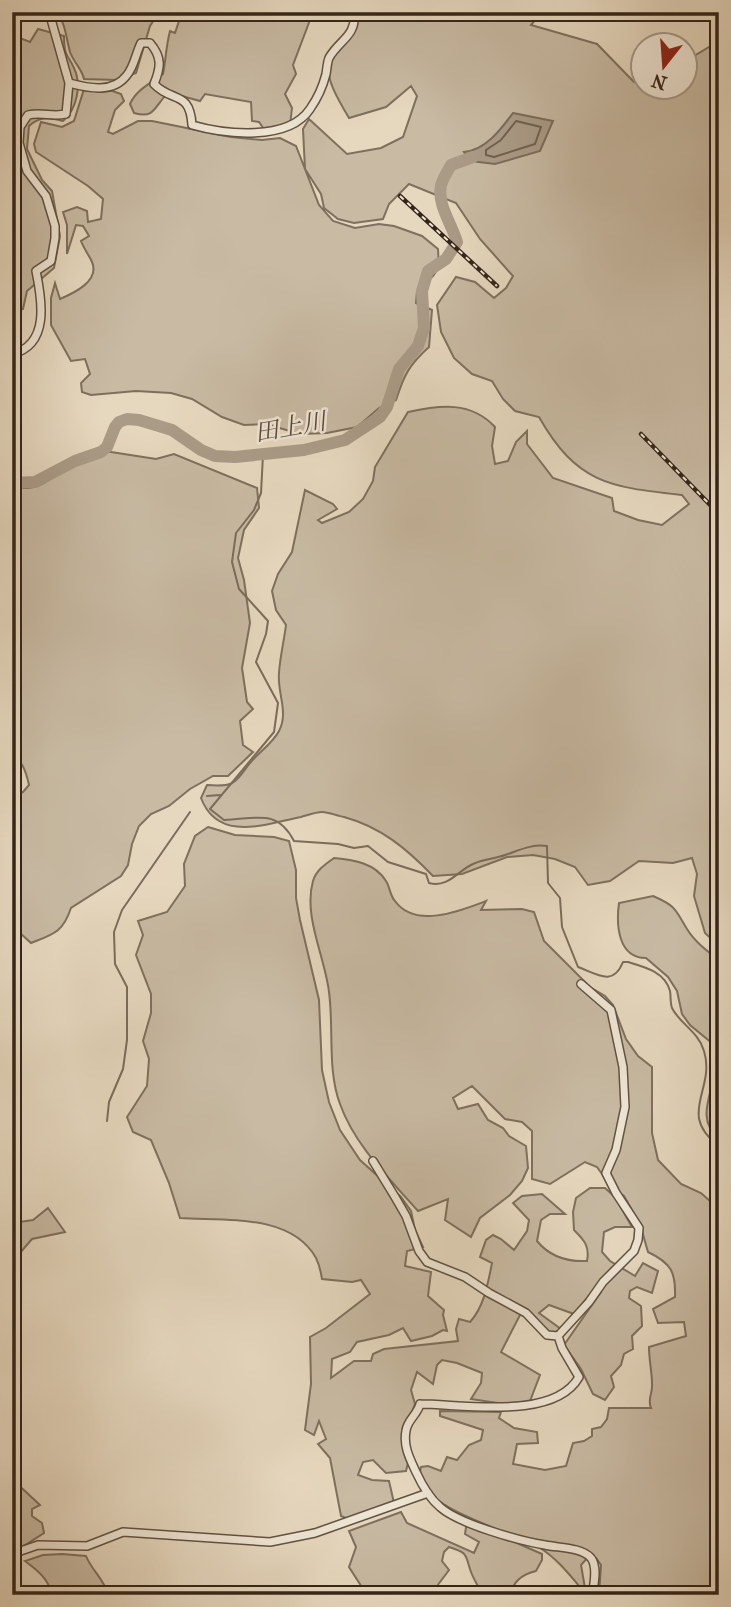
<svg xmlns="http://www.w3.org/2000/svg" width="731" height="1607" font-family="'IM FELL French Canon','Noto Serif JP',serif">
  <rect width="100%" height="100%" fill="#e6d8bf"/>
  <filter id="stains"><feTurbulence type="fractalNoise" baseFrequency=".00286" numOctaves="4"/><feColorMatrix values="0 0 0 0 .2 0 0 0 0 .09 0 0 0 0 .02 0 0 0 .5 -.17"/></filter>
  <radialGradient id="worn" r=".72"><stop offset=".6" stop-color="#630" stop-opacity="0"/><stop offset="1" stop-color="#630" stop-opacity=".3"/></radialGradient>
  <path fill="#c8baa3" stroke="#7e705e" stroke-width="2" d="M57,12H159L150,26L136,73L117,80L84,79C82,69 74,63 70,52C66,38 66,25 57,12Z
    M182,12H313L293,65L296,74L285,94L292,108L290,125L266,132L259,122L252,121L251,102L205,94L200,101L182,96L164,97C153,111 152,118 134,113L130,104C136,90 152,82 163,74C166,59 166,46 170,31L175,33Z
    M351,12H542L531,25L597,44L634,82L643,83L644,88H686V55L689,59L719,41V946L705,933L694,896L697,874L692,858L673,863L639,861L610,881L588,885L575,867L555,859L533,855L507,857L462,874L433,876C407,849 381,827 344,817C337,816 329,812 322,812C316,812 308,815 301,817C266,824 218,843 201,798L207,785C235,787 234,784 250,763C259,752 273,743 279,731C289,712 277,693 279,673C280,657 284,641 286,625L276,610L272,591L278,574L292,552L305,490L333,504L337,509L318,520L322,523L349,512L363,499L373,481L375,467L408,412C440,405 471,401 495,427L492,446L495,464L508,461L516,442L527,431V444L553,478L612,498L614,511L638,520L662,525L689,504L682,495C610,487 577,484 539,417L515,411L503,399L492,381L472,374L454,358L441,332L437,305L456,277L475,282L494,298L506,288L513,276L480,239L456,203L409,184L389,204L383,219L354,223L338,219L324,208L321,194L305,169L303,129L309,119L347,154L381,148L403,137L417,96L411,86L386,107L349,118C318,66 324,65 356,18Z
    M38,29L64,36C64,41 64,48 66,53C68,58 72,63 74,68C82,85 77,109 63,121C49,117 40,116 29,126L27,149L42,180L52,191L60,236L54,268L27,291L23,309L16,311L12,309V30L22,39L30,42Z
    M101,87L121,94L124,101L115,110L108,132L113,134L138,121H152L231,137L262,140L280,138L296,146L319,205L333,221L355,228L379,224L394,226L422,236L438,249C440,273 435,276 417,291L416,303L432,310L429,347C409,365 404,375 396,400L379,408L357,427L327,433L300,434L266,424L244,425L222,417L192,399L171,393L136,391L91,395L82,392L81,383L90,374L85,359L71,361L51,325V298L55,283L60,299C74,293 100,281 92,262C89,255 84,249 81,241L89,236L83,226L76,225L67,254V225L63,212L77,207L87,211L88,222L101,219L103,199L88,186L36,152L34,144L41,122L62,127L74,121L84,89Z
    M111,452L156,459L174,454L257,488L259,508L244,530L238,558L244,580L250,623L242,668L247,702L253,709L240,721L243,745L253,752L228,776H213L190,789L169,806L151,814L139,826L132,844L128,865L121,876L71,908C63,932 54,934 31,943L19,932L12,934V909L18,899L12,896V795L23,792L29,785C26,772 23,762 12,754V484C43,501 63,460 89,453C96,451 104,452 111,452Z
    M208,827L235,835L274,837L289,841L296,870V898L300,920L319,1000L322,1070L329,1102L340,1130L360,1160L401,1197L411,1211L415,1230L423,1247L407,1251L405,1266L431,1272L428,1296L444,1310L443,1315L447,1331L443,1330L432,1336L411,1341L403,1328L389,1335L357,1342L350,1352L332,1359L331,1378L354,1361H371L373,1354L384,1349L458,1341L456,1329L459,1319L470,1322C484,1307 488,1283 492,1263L480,1257L486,1240L493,1235L501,1239L514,1250L527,1231L529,1220L513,1203L522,1196L542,1194L565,1214H550L541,1220L537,1241C550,1257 567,1262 587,1261C590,1246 584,1240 574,1230L573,1212L576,1198L590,1188H605L615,1197L632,1227H615L604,1232L602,1252L610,1261L635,1276L643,1263L658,1271L652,1293L637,1287L630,1291L629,1298L641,1306L642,1326L632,1336L633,1349L624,1354L621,1365L611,1376L614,1387L605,1400L593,1394L581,1369L564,1345L601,1292L596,1287L574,1314L549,1305L539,1313L565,1332L559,1340L521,1313L501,1352L540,1375L530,1401L504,1404L471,1399L481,1383L482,1373L457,1363L442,1360L437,1365L433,1384L417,1372L411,1390L415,1404L404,1432L409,1459L406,1471L386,1473L373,1460L363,1462L358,1475L372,1480L389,1481L394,1503L353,1521L341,1516L330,1458L318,1444L326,1439L319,1421L314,1435L305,1430L311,1384L310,1337L326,1328L370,1294L361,1280L352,1282L322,1279C321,1273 319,1264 316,1258C291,1213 224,1221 180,1218L169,1183L151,1140L133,1132L127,1117L147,1086L149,1059L143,1041L151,1013V994L136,955L143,935L138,921L167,912L185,886L184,864L195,836Z
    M334,858C354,860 375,863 386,881C390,887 390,896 395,901C415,929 460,911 486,901L481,910L522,909L534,912L544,941L590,987L605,996L613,1005L626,1039L638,1056L652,1067V1133L658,1160L681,1184L701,1193L719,1209V1595H599L601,1565L596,1558L588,1557L581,1565L586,1594C572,1578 558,1559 540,1548C515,1531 409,1508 421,1467L428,1466L441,1471L447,1457L457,1460L469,1445L481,1440L483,1430L440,1416V1411L501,1412L499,1418L514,1428L537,1432L538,1443L517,1444L513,1464L545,1470L566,1466L573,1443L584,1441L592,1436V1429L601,1427L607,1419L609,1408H651C647,1399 653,1393 652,1384C652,1372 649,1360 649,1347L686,1336L684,1322L658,1323L653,1309L675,1297C676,1272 671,1263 648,1252L640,1224L624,1196L612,1188L597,1167L585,1162L550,1184L532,1179V1131L522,1122L505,1119L472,1086L453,1098L458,1109L478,1104L488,1120L503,1128L509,1136L526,1146L528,1168L522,1181L510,1195L480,1218L471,1237L445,1220L448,1199L418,1211C389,1178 355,1146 340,1104C327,1069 334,1028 329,992C325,957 303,916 313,881C316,870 326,864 334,858Z
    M653,896C676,906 675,909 687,929C695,942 707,951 719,960V1138C696,1121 711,1095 715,1073C716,1063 714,1053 713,1044L690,1025L682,1014L677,991L668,977L646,958C618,958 616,925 619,903Z
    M48,1208L65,1232L32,1239L20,1253L12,1257V1223L33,1220Z
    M12,1479L40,1505L32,1509V1516L42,1523L44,1533L22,1547L16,1544L12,1539Z
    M401,1512L407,1523L474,1553L479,1542L465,1534L467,1521L542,1554V1560L536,1571C523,1574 513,1581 510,1595H482C479,1587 474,1580 471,1572C465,1555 469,1553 449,1547L444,1552L442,1561L449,1570L431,1594L404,1589L401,1595H367L349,1567L356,1547L349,1531Z
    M62,1554L86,1556C92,1571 105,1580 108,1595H52C49,1579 37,1570 25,1561L43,1555Z"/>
  <path fill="#aa9b87" stroke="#7b6c5b" stroke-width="2" d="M513,113L553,121L540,151L495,164L471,161L464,152C486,150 501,129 513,113Z"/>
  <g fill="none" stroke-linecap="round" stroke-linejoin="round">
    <path stroke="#706050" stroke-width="2" d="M516,121L541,127L535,144L494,157L486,155V150L501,140Z"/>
    <path stroke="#7b6c5b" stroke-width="2" d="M263,455L261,493L254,510L236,533L232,562L239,589L268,621L266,634L256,662L278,703L274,732L210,809L224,820C256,819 277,808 294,841L338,844L354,848L368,846L388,862L426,874L429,883C449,888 457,871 473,864C483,859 494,859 505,855C520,850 531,844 547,846L548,883L560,898L562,927L578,967C597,974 613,987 623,962H628C645,967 665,972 670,991C671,996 670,1003 672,1008C679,1023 699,1032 704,1051C716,1090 676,1114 719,1146
      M207,796L220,795
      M107,1121L109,1102L123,1069L127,1040V987L115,964L114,932L122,910L190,812"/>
    <path stroke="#aa9b87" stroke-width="12" d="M12,483L35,482L75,461L101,452L107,447L115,427L119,422L127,419L139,420L172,430L201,450L215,456L235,457L304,450L345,440L380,417L387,407L399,369L418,346L424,328L422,291L428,271L446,259L457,242C452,224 437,205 441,186C442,179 448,171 451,165L473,157"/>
    <g stroke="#615242" stroke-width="10">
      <path id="street" d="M69,83C88,88 113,94 127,75C134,67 136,53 141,43H150C162,57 161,67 154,84C172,103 190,90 192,125C224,134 288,142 310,109C317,99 323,86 326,74C327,69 327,63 329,58C339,40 357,36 354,12
        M12,354C50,345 42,300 36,271L51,261L55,238V226L46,196L27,171L19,143L20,127L28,115C41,112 53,117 66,114L69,83L49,12
        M373,1161L395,1197L406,1216L419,1251L427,1262L465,1277L489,1293L526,1313L547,1335L558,1336L562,1348L579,1377C554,1421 463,1404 420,1404
        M558,1336L589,1302L603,1282L634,1251L638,1240L639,1228L616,1193L606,1173L616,1150L625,1107L623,1067L611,1010L581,984
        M420,1404C418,1414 407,1420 406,1431C403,1446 410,1459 416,1472C422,1485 429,1498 440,1507C459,1524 520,1541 545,1545C559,1548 581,1547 591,1558C598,1567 594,1585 592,1595
        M12,1554L38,1545L87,1546L123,1532L270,1542L315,1533L428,1493"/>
    </g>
    <g stroke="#352519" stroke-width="13">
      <path id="secondary" d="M12,1590L15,1595"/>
    </g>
    <use href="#street" stroke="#efe6d5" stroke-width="7"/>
    <use href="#secondary" stroke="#efe6d5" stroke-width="10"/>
    <g stroke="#352519" stroke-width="4.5">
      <path id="rail" d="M400,196L497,286
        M641,434L719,514"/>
    </g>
    <use href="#rail" stroke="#efe6d5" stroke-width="2" stroke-dasharray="5" stroke-linecap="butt"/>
  </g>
  <g text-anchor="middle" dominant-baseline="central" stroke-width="5" stroke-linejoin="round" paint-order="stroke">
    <g font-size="24" font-style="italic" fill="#58483a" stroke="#efe6d5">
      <text transform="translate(290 427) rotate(-10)">田上川</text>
    </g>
  </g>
  <rect width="731" height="1607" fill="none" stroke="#e6d8bf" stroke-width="42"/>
  <rect x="14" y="14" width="703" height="1579" fill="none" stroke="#352519" stroke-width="3.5"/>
  <rect x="21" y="21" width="689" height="1565" fill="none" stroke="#352519" stroke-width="2"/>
  <g transform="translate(664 66) rotate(197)"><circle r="33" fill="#efe6d5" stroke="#a5998a" stroke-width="2"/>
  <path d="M0-5L12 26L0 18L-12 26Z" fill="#8f2418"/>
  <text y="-10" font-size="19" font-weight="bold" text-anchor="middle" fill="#352519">N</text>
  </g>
  <rect width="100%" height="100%" filter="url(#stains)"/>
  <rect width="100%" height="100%" fill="url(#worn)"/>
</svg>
